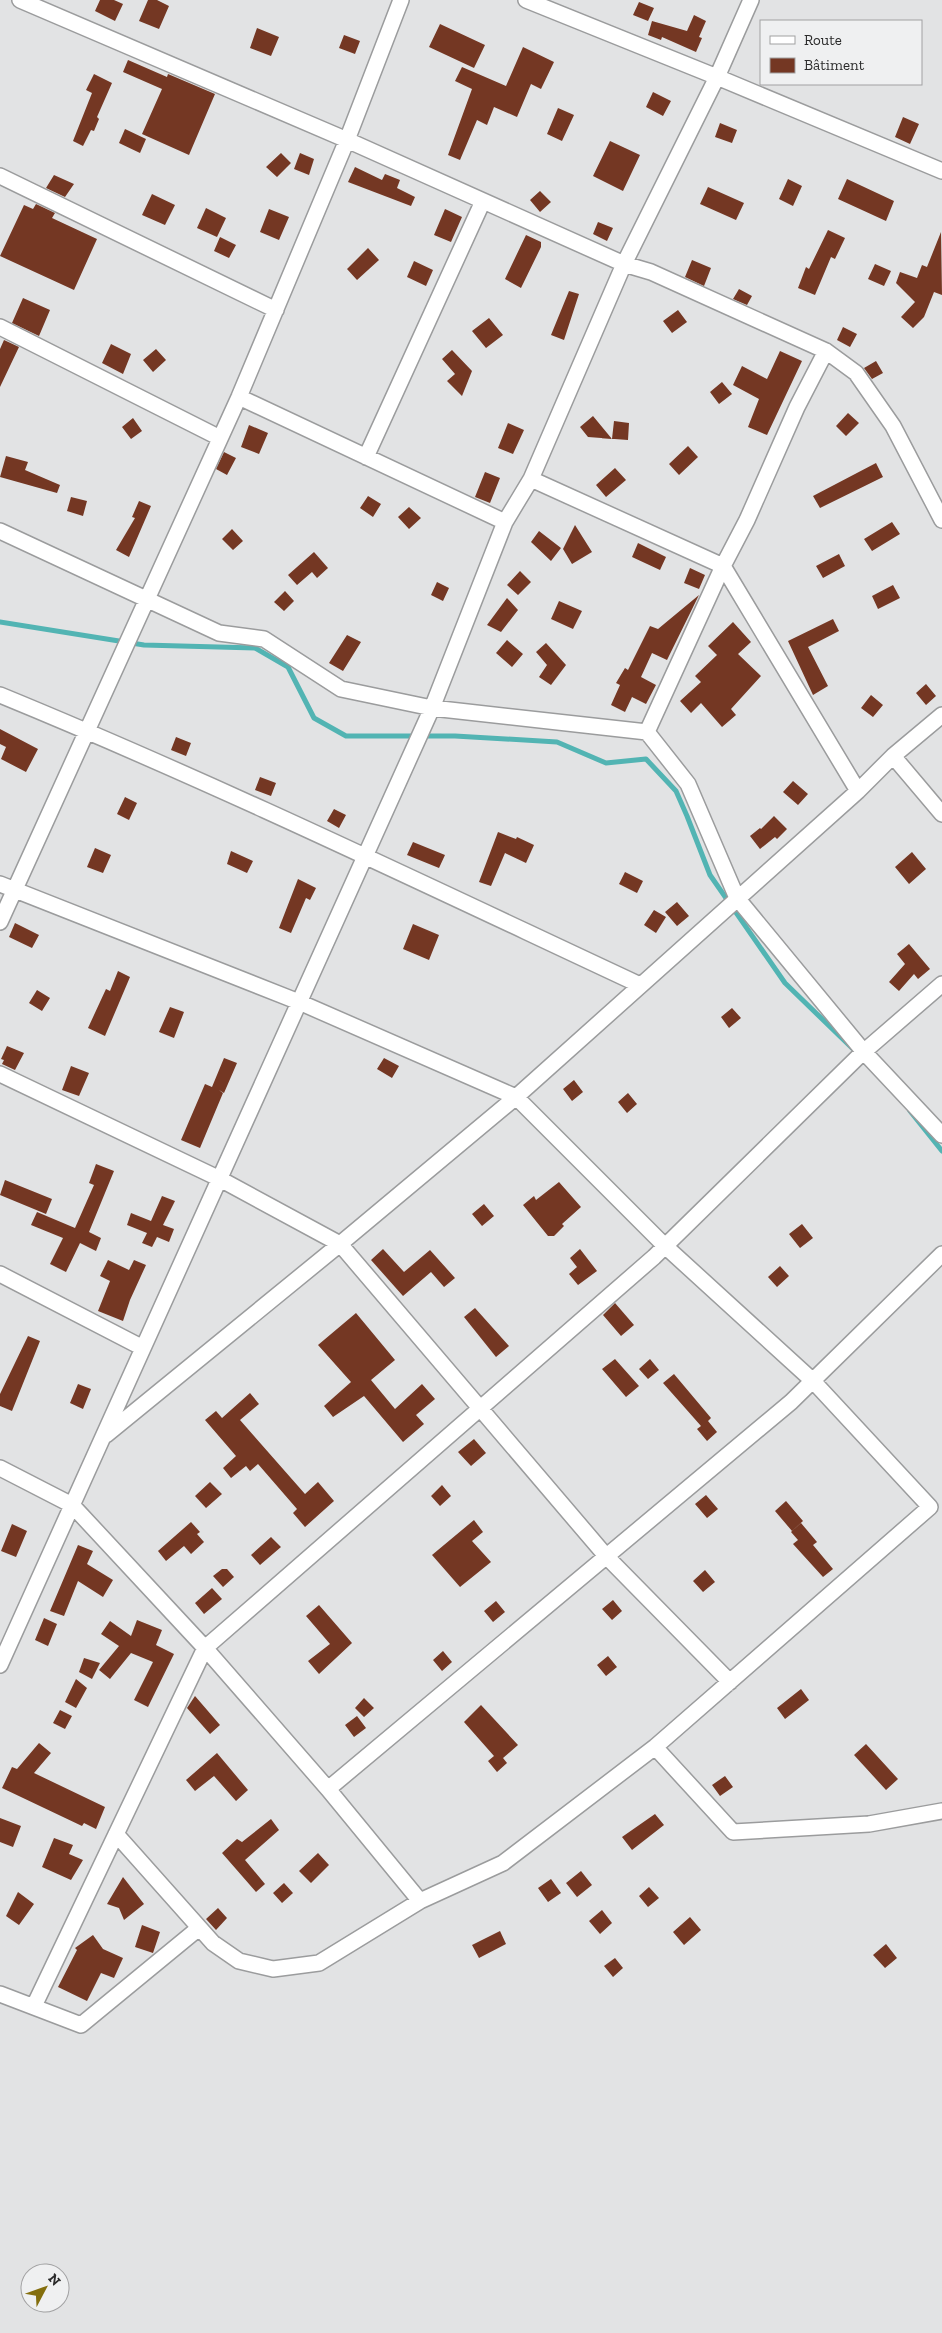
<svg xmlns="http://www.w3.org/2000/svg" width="942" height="2333" font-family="'Zilla Slab',serif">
  <rect width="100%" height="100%" fill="#e2e3e4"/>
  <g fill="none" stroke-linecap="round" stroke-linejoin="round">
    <path stroke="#52b4b3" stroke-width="5" d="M0,622L144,645L255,648L288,667L314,718L346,736H455L557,742L606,763L646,759L676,791L687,816L710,875L785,983L852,1048
      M910,1111L942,1151"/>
  </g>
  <path fill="#743723" d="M100,0H114L123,4L115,21L95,11Z
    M148,0H157L169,6L159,29L139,21Z
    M639,2L654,8L648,21L633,15Z
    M694,15L706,21L699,37L702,38L696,52L662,37L661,40L648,35L652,21L687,31Z
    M440,24L485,45L474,68L429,47Z
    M257,28L279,37L271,56L250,48Z
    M344,35L360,41L355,54L339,48Z
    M523,47L554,62L541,89L531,84L517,117L494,107L487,125L477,120L460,160L448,155L472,89L455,81L462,67L506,86Z
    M128,60L167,77L168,74L215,94L189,155L142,134L162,89L123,72Z
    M94,74L112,83L97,117L99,119L94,131L91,130L83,146L73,141L92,93L86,90Z
    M653,92L671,101L663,116L646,107Z
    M558,108L574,115L562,141L547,134Z
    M903,117L919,124L910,144L895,137Z
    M720,123L737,130L732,143L715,137Z
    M125,129L146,139L140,153L119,143Z
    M610,141L640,155L623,191L593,176Z
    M281,153L291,163L277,177L266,167Z
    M300,153L314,159L309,175L294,169Z
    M355,167L382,180L385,174L400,180L397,188L415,197L411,206L348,182Z
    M54,175L74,184L65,197L46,188Z
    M788,179L802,186L793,206L779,199Z
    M847,179L894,201L886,221L838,199Z
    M708,187L744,203L736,220L700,204Z
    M540,191L551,202L540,212L530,200Z
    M152,194L175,205L165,225L142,215Z
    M36,204L55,213L52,218L97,239L74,290L0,256L24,205L33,209Z
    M206,208L226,218L217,237L197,228Z
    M269,209L289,217L279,240L260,232Z
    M445,209L462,217L451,242L434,235Z
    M598,222L613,228L607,241L593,234Z
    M828,230L845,238L835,259L831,257L815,295L798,288L806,267L809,269Z
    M941,232L942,295L934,292L924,317L913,328L901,317L915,302L896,283L900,272L917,278L922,265L927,267Z
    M526,235L541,242V247L521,288L505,279Z
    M220,237L236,245L229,258L214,251Z
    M368,248L379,260L357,280L347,269Z
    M692,260L711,268L704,286L685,277Z
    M414,261L433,270L426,286L407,277Z
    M875,264L891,271L884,286L868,279Z
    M739,289L752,296L747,305L733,299Z
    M569,291L579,294L564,340L551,335Z
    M23,298L50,310L39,336L12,323Z
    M678,310L687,322L672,333L663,321Z
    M489,318L503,335L486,348L472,331Z
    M843,327L857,334L850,347L837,340Z
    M4,340L19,347L0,387V349Z
    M111,344L131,354L123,374L102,363Z
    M156,349L166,360L153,372L143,360Z
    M452,350L472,371L462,396L447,381L455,374L442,359Z
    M780,351L802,361L767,435L748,427L759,399L733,385L742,366L767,379Z
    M876,361L883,373L872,379L864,368Z
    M722,382L732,394L719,404L710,392Z
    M848,413L859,423L846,436L836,426Z
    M593,416L612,439L614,421L629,423L628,440L588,437L580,427Z
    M133,418L142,431L131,439L122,427Z
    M508,423L524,430L513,454L498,448Z
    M249,425L268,433L259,454L241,447Z
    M688,446L698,457L679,475L669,464Z
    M224,452L236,458L227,475L216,469Z
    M6,456L28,462L25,470L60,485L57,493L0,477Z
    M876,463L883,477L820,508L813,496Z
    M615,468L626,480L606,497L596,485Z
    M485,472L500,478L490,503L475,497Z
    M368,496L381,504L373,517L360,508Z
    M71,497L87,501L83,516L67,511Z
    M139,501L151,506L129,557L116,550L135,518L132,517Z
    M409,507L421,518L409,529L398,517Z
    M892,522L900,534L872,551L864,539Z
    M575,525L592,552L572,564L563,549Z
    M232,529L243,541L233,550L222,539Z
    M539,531L561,548L551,561L531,542Z
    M638,543L666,557L660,570L632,557Z
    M314,552L328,568L317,578L312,572L297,585L288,575Z
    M839,554L845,566L823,578L816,566Z
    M690,568L705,575L699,589L684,583Z
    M520,571L531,582L518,595L507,585Z
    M437,582L449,588L443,601L431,595Z
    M893,585L900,598L878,609L872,596Z
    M285,591L294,601L284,611L274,602Z
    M699,595L667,660L652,653L641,677L656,685L646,704L632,697L625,712L611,705L620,685L616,683L625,668L628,670L650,626L658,629Z
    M507,598L518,610L501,632L487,625Z
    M559,601L582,611L573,629L551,619Z
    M833,619L839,631L808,647L828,686L813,695L788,641Z
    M733,622L751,642L738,654L761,676L731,709L736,715L722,727L701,703L691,713L680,701L701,682L695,676L717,655L708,646Z
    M347,635L361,642L343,671L329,663Z
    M507,640L523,654L512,667L496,653Z
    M546,643L566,665L551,685L539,677L547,665L536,652Z
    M926,684L936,696L926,705L916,693Z
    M871,695L883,705L873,717L861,708Z
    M0,729L38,749L26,772L1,759L6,747L0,744Z
    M176,737L191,743L186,756L171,750Z
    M260,777L276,783L271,796L255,790Z
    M793,781L808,794L798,805L783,792Z
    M125,797L137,803L129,820L117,814Z
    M334,809L346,815L339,828L327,821Z
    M774,816L787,829L777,839L775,837L760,849L750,836L760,828L761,829Z
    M498,832L516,839L517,837L534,845L526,863L505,853L491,886L479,882Z
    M413,842L445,855L439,868L407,855Z
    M95,848L111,855L103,873L87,867Z
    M231,851L253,861L247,873L227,864Z
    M912,852L926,869L909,884L895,867Z
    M625,872L643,881L637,893L619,884Z
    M298,879L316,888L310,900L306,898L291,933L279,928Z
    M677,902L689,916L677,926L665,912Z
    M654,910L666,917L656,933L644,925Z
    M15,923L39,935L32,948L9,937Z
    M413,924L439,935L429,960L403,949Z
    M909,944L930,969L918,979L914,974L899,991L889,982L905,964L897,954Z
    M118,971L130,977L105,1036L88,1028L106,989L110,991Z
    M37,990L50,998L42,1011L29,1003Z
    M170,1007L184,1012L174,1038L159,1032Z
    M732,1008L741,1018L729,1028L721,1017Z
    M7,1046L24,1053L15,1070L2,1064L4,1060L1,1059Z
    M224,1058L237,1063L224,1093L219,1090L223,1093L200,1148L181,1140L205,1084L212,1087Z
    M384,1058L399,1066L392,1078L377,1069Z
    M71,1066L89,1073L79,1096L62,1090Z
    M574,1080L583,1092L572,1101L563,1089Z
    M628,1093L637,1104L627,1113L618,1102Z
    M96,1164L114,1171L89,1232L101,1238L96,1251L80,1243L66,1272L50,1264L63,1238L31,1225L37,1212L75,1228L94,1185L89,1183Z
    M5,1180L52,1199L46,1214L0,1195Z
    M559,1182L581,1207L562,1224L564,1226L554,1236H548L523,1205L534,1196L536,1200Z
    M162,1196L175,1201L163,1225L174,1229L169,1242L157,1237L152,1247L142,1243L147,1233L127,1225L131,1213L151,1221Z
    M484,1204L494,1216L482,1226L472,1214Z
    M802,1224L813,1238L800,1248L789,1234Z
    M383,1249L404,1272L430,1250L455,1278L444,1287L431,1272L403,1296L371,1260Z
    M580,1249L597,1271L578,1285L569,1274L577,1267L570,1258Z
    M108,1260L129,1270L134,1260L146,1265L130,1300L123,1321L98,1311L110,1281L100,1276Z
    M780,1266L789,1276L777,1287L768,1277Z
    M615,1303L634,1325L621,1336L603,1315Z
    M475,1308L509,1346L496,1357L464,1317Z
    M356,1313L395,1360L371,1380L395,1409L422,1384L435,1399L416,1415L424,1424L403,1442L364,1396L333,1417L324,1406L351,1382L318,1345Z
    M28,1336L40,1341L12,1411L0,1406V1394Z
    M615,1359L639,1386L626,1397L602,1369Z
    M650,1359L659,1370L648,1379L639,1369Z
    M674,1374L711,1418L708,1421L717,1432L707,1441L697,1429L701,1426L663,1383Z
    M78,1384L91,1389L83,1409L70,1403Z
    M250,1393L259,1404L240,1420L305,1494L318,1482L334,1501L305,1527L293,1513L297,1509L258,1464L250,1471L246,1466L231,1478L223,1468L236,1456L205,1420L216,1411L222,1418Z
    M474,1439L486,1453L471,1466L458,1452Z
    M210,1482L222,1494L206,1508L195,1496Z
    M442,1485L451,1496L440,1506L431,1496Z
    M706,1495L718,1509L707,1518L695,1504Z
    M786,1501L803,1521L792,1531L775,1511Z
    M474,1520L483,1532L472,1541L491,1562L460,1587L432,1555Z
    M191,1522L200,1532L197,1534L204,1542L191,1554L184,1546L166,1561L158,1551Z
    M801,1523L817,1542L813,1545L833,1569L823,1577L793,1544L798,1540L791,1532Z
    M12,1524L27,1531L16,1557L1,1551Z
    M271,1537L281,1547L260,1565L251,1555Z
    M78,1545L93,1551L87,1564L113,1580L103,1597L78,1581L64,1616L50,1611Z
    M222,1569H227L234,1577L223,1587L213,1576Z
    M705,1570L715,1582L703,1592L693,1581Z
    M212,1588L222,1599L204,1614L195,1603Z
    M613,1600L622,1611L612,1620L602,1609Z
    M496,1601L505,1612L493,1622L484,1611Z
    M319,1605L352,1643L319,1674L308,1661L330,1644L306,1616Z
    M44,1618L57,1624L48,1646L35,1640Z
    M137,1620L162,1630L156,1645L174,1654L148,1707L134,1700L153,1662L131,1653L110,1679L99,1670L119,1646L101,1634L110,1621L131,1636Z
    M443,1651L452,1662L442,1671L433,1660Z
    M608,1656L617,1667L606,1676L597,1665Z
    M84,1658L100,1663L92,1679L79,1672Z
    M76,1679L87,1688L76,1708L65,1702Z
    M801,1689L809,1700L785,1719L777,1708Z
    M195,1696L220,1725L210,1734L187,1708Z
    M364,1698L374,1708L364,1717L355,1708Z
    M481,1705L518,1745L503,1758L507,1763L497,1772L488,1761L494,1756L464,1722Z
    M60,1710L72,1716L65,1729L53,1723Z
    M357,1716L366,1728L354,1737L345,1725Z
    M39,1743L51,1753L34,1773L105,1807L96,1829L84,1823L82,1826L2,1788L12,1767L17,1769Z
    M866,1744L898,1779L886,1790L854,1755Z
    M217,1753L248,1790L236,1801L214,1776L195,1791L186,1780Z
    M725,1776L733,1787L720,1796L712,1785Z
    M655,1814L664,1825L632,1850L622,1837Z
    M0,1818L21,1826L13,1847L0,1842Z
    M271,1819L279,1830L245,1860L265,1884L256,1892L222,1853L237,1839L242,1842Z
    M54,1838L73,1845L69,1854L83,1860L71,1880L42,1867Z
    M318,1853L329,1865L311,1883L299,1871Z
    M581,1871L592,1885L577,1897L566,1883Z
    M123,1877L144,1904L124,1920L119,1908L107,1904Z
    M551,1879L561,1893L548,1902L538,1888Z
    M284,1883L293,1893L282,1903L273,1893Z
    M649,1887L659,1898L648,1907L639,1896Z
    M18,1892L34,1904L19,1925L6,1916Z
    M218,1908L227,1918L216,1930L206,1919Z
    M602,1910L612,1923L600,1934L589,1921Z
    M690,1917L701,1930L684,1945L673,1932Z
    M142,1925L160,1932L153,1953L135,1947Z
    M500,1931L506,1944L479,1958L472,1945Z
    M93,1935L103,1949L123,1958L114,1978L101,1973L87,2001L58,1987L77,1950L75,1948Z
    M886,1944L897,1958L885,1968L873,1955Z
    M615,1958L623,1968L613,1977L604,1966Z"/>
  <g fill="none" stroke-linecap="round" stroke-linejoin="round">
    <g stroke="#9b9c9d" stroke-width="18">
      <path id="minor" d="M20,0L347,140L624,264L651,272L826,351
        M526,0L717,77L942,171
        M0,176L276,310
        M0,327L220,438
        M239,397L505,522
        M366,457L483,201
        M531,479L723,566L858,791
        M0,531L219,633L264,639L341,689L432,708L647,732L688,784L737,898L864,1052L942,1135
        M0,695C217,784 428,886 640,985
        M647,732L723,566L747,520L797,407L826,351L856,373L893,426L942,520
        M893,756L942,814
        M0,884L299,1002L516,1097L665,1246L813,1381L930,1507L655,1747L503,1863L420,1901L319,1963L273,1969L239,1961L213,1943L116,1834
        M0,922L239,397L347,140L401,0
        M0,1074L220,1179L340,1244L606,1556L730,1682
        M0,1274L143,1348
        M106,1435L340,1244L516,1097L858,791L893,756L942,715
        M0,1468L72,1505L205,1648L328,1789L420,1901
        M0,1665L432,708L505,522L531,479L624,264L717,77L751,0
        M655,1747L733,1832L869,1824L942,1811
        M328,1789L791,1402L942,1254
        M0,1994L81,2025L199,1928
        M34,2006L205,1648L654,1257L860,1055L942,984"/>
    </g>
    <use href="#minor" stroke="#fff" stroke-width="15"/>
  </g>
  <rect x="760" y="20" width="162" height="65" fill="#eff0f1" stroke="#a1a1a2"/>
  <rect x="770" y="36" width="25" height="8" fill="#ffffff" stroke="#a1a1a2"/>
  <text x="804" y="45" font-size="15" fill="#2b2b2b">Route</text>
  <rect x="770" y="58" width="25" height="15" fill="#743723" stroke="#a1a1a2"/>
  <text x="804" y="70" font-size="15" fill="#2b2b2b">Bâtiment</text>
  <g transform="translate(45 2288) rotate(49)"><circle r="24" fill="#eff0f1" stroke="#a1a1a2"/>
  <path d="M0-4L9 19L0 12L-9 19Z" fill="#846e0d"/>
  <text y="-8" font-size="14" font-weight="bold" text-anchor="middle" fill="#2b2b2b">N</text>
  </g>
</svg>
